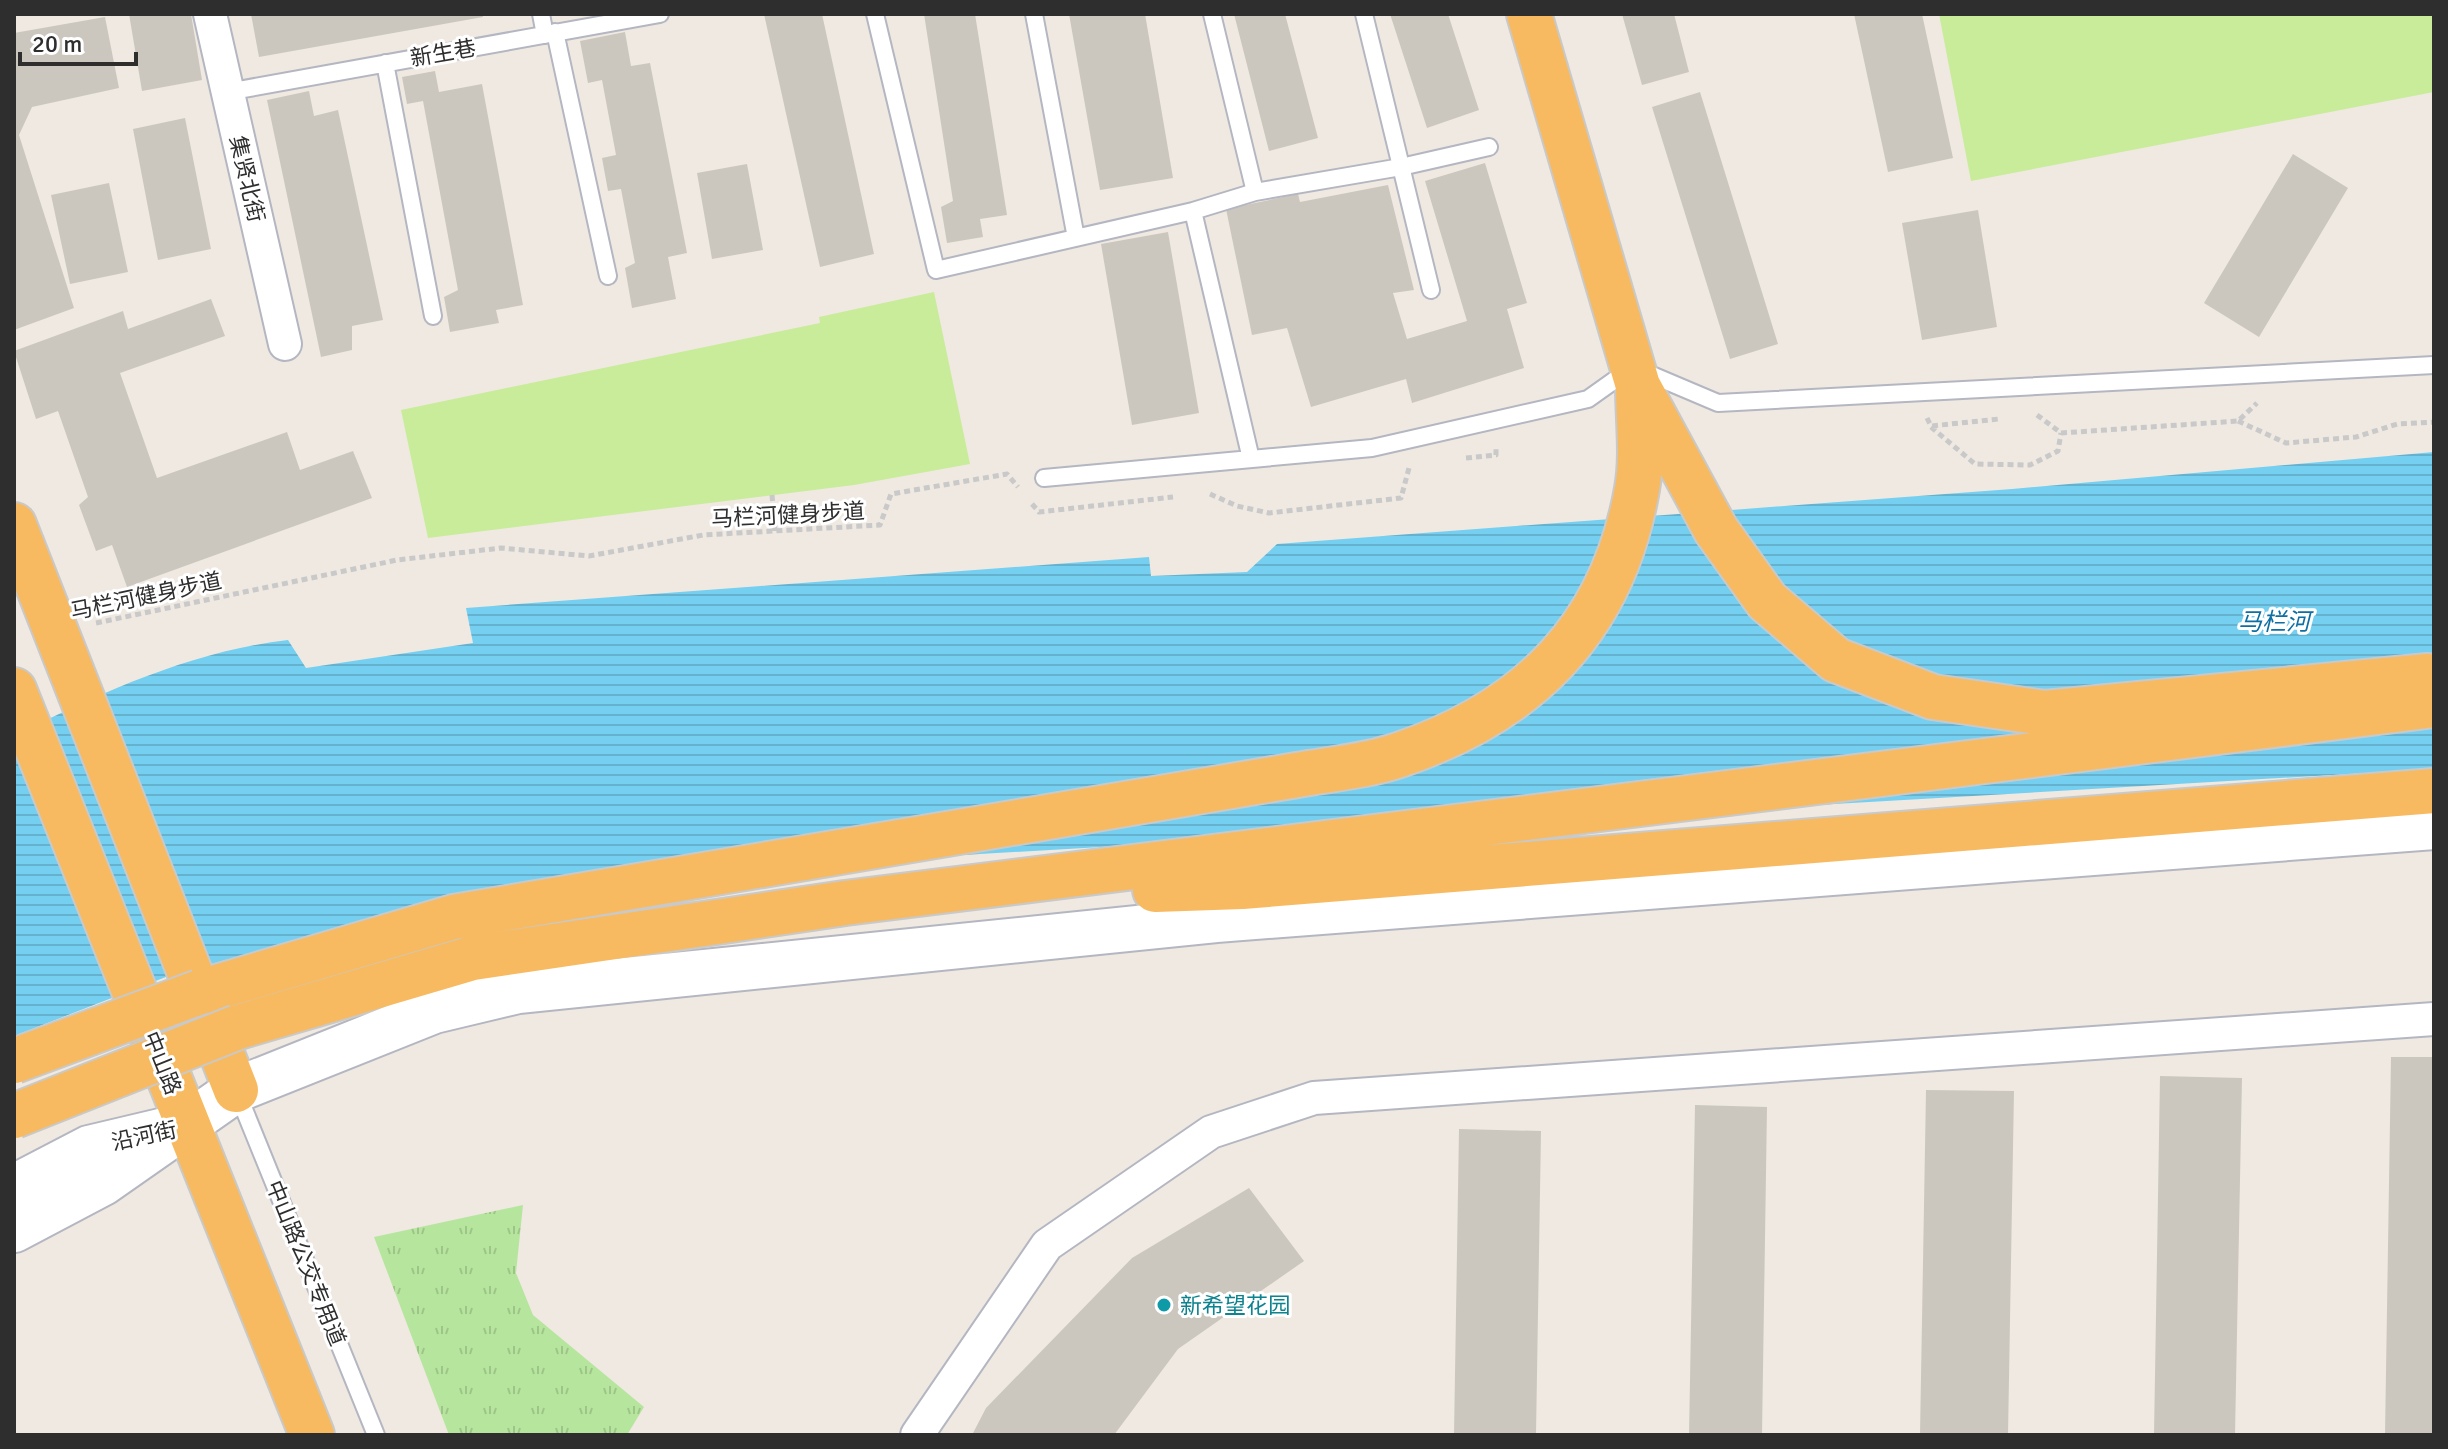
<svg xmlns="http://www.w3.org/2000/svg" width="2448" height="1449" font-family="Signika,'Noto Sans SC',sans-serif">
  <defs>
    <pattern id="grass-tufts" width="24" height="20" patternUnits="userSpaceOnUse" patternTransform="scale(2)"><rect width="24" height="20" fill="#b6e59e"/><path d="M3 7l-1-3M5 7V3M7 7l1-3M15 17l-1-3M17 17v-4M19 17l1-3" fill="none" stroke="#9dc588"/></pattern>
    <pattern id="water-rules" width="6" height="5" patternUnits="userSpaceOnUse" patternTransform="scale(2)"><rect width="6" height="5" fill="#75cff0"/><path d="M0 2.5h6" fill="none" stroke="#66b2ce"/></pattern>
  </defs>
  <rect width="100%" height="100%" fill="#efe9e1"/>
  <path fill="url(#grass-tufts)" d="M523,1205L516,1273L533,1315L644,1407L627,1435H449L374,1237Z"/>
  <path fill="#c9ec9a" d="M1939,14H2434V92L1971,181Z
    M934,292L970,464L854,485L428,538L401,410L820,323L819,317Z"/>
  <path fill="url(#water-rules)" d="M2434,452V769L844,862L464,895L171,975L14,1036V736C100,693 192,651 288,640L306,668L473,643L466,608L1149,557L1151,576L1247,572L1277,544L2012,489Z"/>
  <path fill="#cbc7bf" d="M129,14H191L202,80L142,91Z
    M251,14H482L483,17L259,57Z
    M764,14H822L874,254L820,267Z
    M924,14H975L1007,215L980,219L983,237L947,243L941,207L953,201Z
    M1069,14H1145L1173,178L1100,190Z
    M1234,14H1285L1318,138L1269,151Z
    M1390,14H1448L1479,110L1427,128Z
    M1622,14H1674L1689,72L1642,85Z
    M1854,14H1922L1953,158L1888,172Z
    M105,17L119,88L32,107L19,135L74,308L14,330V33Z
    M625,32L631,66L650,63L687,253L668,257L676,299L632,308L625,268L635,263L621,189L608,191L602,158L616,155L602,80L588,83L580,41Z
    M435,71L439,92L482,84L523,305L496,310L499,323L450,332L444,297L458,290L423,101L407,104L402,77Z
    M309,91L314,116L338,110L383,320L352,326V350L321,357L267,100Z
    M1700,92L1778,344L1730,359L1652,107Z
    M185,118L211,249L158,260L133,129Z
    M2293,154L2348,188L2259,337L2204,303Z
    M1485,163L1527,303L1507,309L1524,368L1412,403L1406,379L1311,407L1287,328L1252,335L1226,209L1298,194L1300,202L1388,185L1414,290L1393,293L1407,339L1467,321L1425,181Z
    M747,164L763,250L712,259L697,173Z
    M109,183L128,272L70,284L51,195Z
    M1978,210L1997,327L1922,340L1902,223Z
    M1168,232L1199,413L1132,425L1101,244Z
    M211,299L225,336L120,373L157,478L287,432L300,470L353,451L372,498L127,587L112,545L96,551L79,505L88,497L58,411L36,419L14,351L123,311L128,329Z
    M2391,1057H2434V1435H2385Z
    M2160,1076L2242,1078L2235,1435H2154Z
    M1926,1090L2014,1091L2008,1435H1920Z
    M1695,1105L1767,1107L1762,1435H1689Z
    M1459,1129L1541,1131L1536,1435H1454Z
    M1249,1188L1304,1261L1178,1349L1114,1435H972L986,1408L1132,1258Z"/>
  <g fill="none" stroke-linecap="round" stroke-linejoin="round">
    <g stroke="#b4b7c1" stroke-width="20">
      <path id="service" d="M541,14L545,35
        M875,14L936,270L1193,211L1255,192L1401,167L1489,147
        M1034,14L1076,238
        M1212,14L1255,192
        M1364,14L1431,290
        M555,32L608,276
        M385,63L433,316
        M227,92L660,14
        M1193,211L1251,459
        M1044,478L1372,448L1588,399L1633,367L1718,403L2434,365
        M237,1092L376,1435"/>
    </g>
    <g stroke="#b4b7c1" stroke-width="36">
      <path id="minor" d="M210,14L285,344
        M917,1435L1047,1245L1211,1132L1314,1098L2434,1019"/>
    </g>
    <g stroke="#b4b7c1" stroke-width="48">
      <path id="secondary" d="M14,1187L89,1148L165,1130
        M14,1230L103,1183L236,1090L434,1011L518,991L1216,920L2434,827"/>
    </g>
    <g stroke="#c9c9c9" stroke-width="48">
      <path id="trunk" d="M1529,14L1638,386L1716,530L1767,601L1836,660L1933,697L2045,713L2428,676
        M14,525L236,1090
        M14,690L312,1435
        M1155,890L1242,887L2434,791
        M200,992L454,917L1297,775C1331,769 1367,766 1399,755C1530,711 1613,627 1637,489C1643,457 1638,419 1638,386
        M238,1027L473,958L845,903L2434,705"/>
    </g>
    <path stroke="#c9c9c9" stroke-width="5" stroke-dasharray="6 4" stroke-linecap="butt" d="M2037,415L2061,433L2238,421L2257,403
      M1927,418L1931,426L1999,419
      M2238,421L2286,443L2356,437L2397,424L2434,422
      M1931,427L1975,464L2030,465L2058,451L2061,433
      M1466,458L1496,455V447
      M1210,494L1237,506L1269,513L1401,498L1409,468
      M772,495L775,531
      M1032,504L1039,512L1173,497
      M96,623L397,560L501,548L589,556L703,535L880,525L891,494L1007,474L1018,487"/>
    <use href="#service" stroke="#fff" stroke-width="16"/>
    <use href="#minor" stroke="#fff" stroke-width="32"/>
    <use href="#secondary" stroke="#fff" stroke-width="44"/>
    <use href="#trunk" stroke="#f8ba60" stroke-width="44"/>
    <g stroke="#c9c9c9" stroke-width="48" stroke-linecap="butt">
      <path id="trunk-bridge" d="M14,1061L200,992
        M14,1116L238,1027"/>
    </g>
    <use href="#trunk-bridge" stroke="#f8ba60" stroke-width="44"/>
  </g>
  <circle fill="#0f9aa8" stroke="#fff" stroke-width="3" cx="1164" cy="1305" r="8"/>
  <g text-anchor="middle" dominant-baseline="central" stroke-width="6" stroke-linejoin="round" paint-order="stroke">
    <g font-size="22" fill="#2e2e2e" stroke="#fff">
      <text transform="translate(443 53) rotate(-10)">新生巷</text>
      <text transform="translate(247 179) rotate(77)">集贤北街</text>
      <text transform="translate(788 515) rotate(-3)">马栏河健身步道</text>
      <text transform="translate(146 596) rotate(-12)">马栏河健身步道</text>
      <text transform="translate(162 1063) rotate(68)">中山路</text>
      <text transform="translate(144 1136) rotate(-12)">沿河街</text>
      <text transform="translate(306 1263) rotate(68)">中山路公交专用道</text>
    </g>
    <g font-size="22" fill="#0d838f" stroke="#fff" text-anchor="start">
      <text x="1180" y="1305">新希望花园</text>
    </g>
    <g font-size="24" font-style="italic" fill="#0d6fa3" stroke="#fff">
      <text x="2274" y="622">马栏河</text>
    </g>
  </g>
  <rect width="2448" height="1449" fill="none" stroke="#2e2e2e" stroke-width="32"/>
  <path d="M20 52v12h116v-12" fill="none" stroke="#2e2e2e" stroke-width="4"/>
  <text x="32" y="52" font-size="24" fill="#2e2e2e" stroke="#ffffff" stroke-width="6" paint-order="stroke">20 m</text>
</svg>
